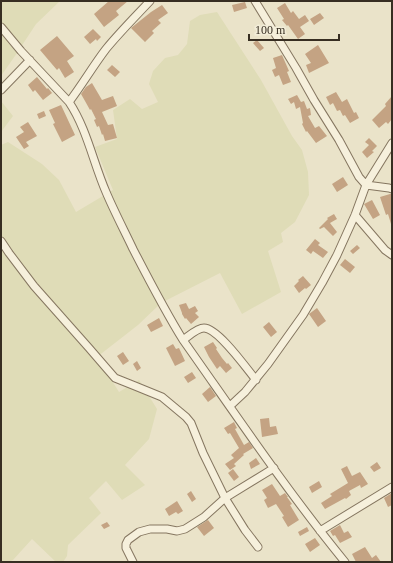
<svg xmlns="http://www.w3.org/2000/svg" width="393" height="563" font-family="Georgia,serif">
  <rect width="100%" height="100%" fill="#eae3c9"/>
  <path fill="#dfdcb7" d="M1,1H60L36,24L17,53L1,76Z
    M217,12L261,80L292,136L302,150L308,172L309,195L295,222L281,233L283,242L268,251L281,292L242,314L220,273L161,303L138,325L97,357L119,392L139,380L157,409L149,439L125,465L145,485L122,500L106,481L89,498L101,513L68,545L67,556L63,562H56L32,539L13,560L8,562H1V145L8,142L42,164L59,180L76,212L113,190L95,147L117,139L113,110L130,99L142,109L158,102L149,84L153,71L165,58L178,55L187,44L190,21L200,15Z
    M1,101L13,116L1,132Z"/>
  <path fill="#c4a383" d="M109,1H128L116,11L119,15L104,27L94,14Z
    M245,2L247,8L234,12L232,5Z
    M285,3L291,13L293,11L299,19L305,15L309,21L300,27L305,34L298,39L288,25L287,26L282,20L284,19L277,8Z
    M162,5L168,13L158,20L161,23L152,31L154,33L145,42L131,28L151,12Z
    M320,13L324,18L314,25L310,19Z
    M93,29L101,37L97,41L96,39L90,44L84,37Z
    M57,36L74,56L67,61L74,72L65,78L59,68L57,70L40,50Z
    M257,40L264,48L260,51L253,43Z
    M318,45L329,63L309,73L306,65L311,63L305,54Z
    M282,55L289,71L287,72L291,82L283,85L279,75L275,77L272,70L276,68L273,58Z
    M112,65L120,72L115,77L107,70Z
    M37,77L47,89L48,88L52,93L43,100L35,90L33,92L28,85Z
    M92,83L102,100L113,96L117,106L102,112L108,125L113,124L117,138L105,141L103,134L102,135L99,126L97,127L94,120L96,119L91,109L90,110L85,101L81,94L86,87Z
    M336,92L342,102L347,99L354,113L356,112L359,118L350,123L345,115L343,116L340,110L337,111L333,103L330,105L326,97Z
    M297,95L301,102L304,101L307,109L310,108L311,115L308,116L315,128L319,126L327,136L316,143L307,131L306,132L302,124L303,123L300,107L296,109L294,102L291,104L288,99Z
    M392,96V119L388,124L386,122L379,128L372,120L386,106L385,104Z
    M61,105L75,135L62,142L53,124L55,123L49,110Z
    M44,111L46,116L39,119L37,114Z
    M28,122L37,136L26,142L29,146L24,149L16,137L24,132L20,127Z
    M369,138L377,146L372,151L374,152L367,158L362,152L369,145L365,142Z
    M343,177L348,185L337,192L332,184Z
    M390,194H392V224H391L388,214L386,215L380,197Z
    M372,200L380,215L373,219L364,204Z
    M334,214L337,219L330,223L337,232L333,236L324,227L320,229L319,228L328,219L327,218Z
    M315,239L320,243L318,245L328,252L323,258L313,251L311,254L306,250Z
    M357,245L360,248L353,254L350,251Z
    M345,259L355,267L350,273L340,265Z
    M303,276L311,285L306,289L305,288L299,293L294,286L299,281L298,280Z
    M186,303L189,309L195,306L198,311L195,313L199,317L191,324L186,318L185,319L182,314V313L179,305Z
    M317,308L326,321L318,327L309,314Z
    M159,318L163,326L151,332L147,325Z
    M269,322L277,332L271,337L263,327Z
    M213,342L217,348L216,349L222,358L227,364L228,363L232,368L226,373L220,366L217,369L209,357L204,347Z
    M173,344L176,349L179,348L185,361L175,366L166,348Z
    M123,352L129,361L123,365L117,356Z
    M137,361L141,368L137,371L133,364Z
    M192,372L196,378L188,383L184,377Z
    M210,387L216,396L208,402L202,394Z
    M269,418L270,427L276,426L278,434L262,437L260,419Z
    M234,422L237,428L235,429L244,445L249,442L253,448L243,454L244,455L234,464L236,466L230,470L225,464L234,458L231,455L239,448L230,433L228,434L224,428Z
    M256,458L260,464L251,469L249,463Z
    M377,462L381,468L374,472L370,467Z
    M347,466L352,476L360,472L368,484L361,488L360,485L349,491L351,495L346,499L345,498L325,509L321,503L332,496L330,494L348,483L341,469Z
    M233,469L239,477L234,481L228,473Z
    M319,481L322,487L312,493L309,487Z
    M272,484L280,496L285,493L288,497H287L292,504L290,505L299,520L288,527L282,517L284,516L276,504L268,508L264,500L267,498L262,490Z
    M191,491L196,499L192,502L187,494Z
    M392,493V505L388,507L384,498Z
    M177,501L183,511L178,514L176,512L169,516L165,509Z
    M208,520L214,528L204,536L197,527Z
    M107,522L110,526L104,529L101,525Z
    M340,525L344,533L348,531L352,537L340,543L335,535L333,536L330,531Z
    M307,527L309,531L300,536L298,532Z
    M315,538L320,545L310,552L305,544Z
    M365,547L372,558L376,555L381,562H356L352,554Z"/>
  <g fill="none" stroke-linecap="round" stroke-linejoin="round">
    <g stroke="#857660" stroke-width="9">
      <path id="street" d="M255,1L296,68L314,100L339,140L359,177L366,185L389,188L392,189
        M1,27L21,51L69,102C87,129 93,162 106,192C114,211 124,230 133,249C149,280 165,311 183,340C236,415 287,491 345,562
        M1,90L30,60
        M69,102C82,85 93,66 106,49C120,32 135,17 150,1
        M355,215L385,250L392,255
        M1,241L9,253L34,286L89,348L108,370L115,378L135,386L162,397L186,417L191,423L203,453L225,498L245,530L258,547
        M183,340C189,336 197,328 204,328C218,328 247,369 256,380
        M230,406L245,392L268,364L303,315L322,283L337,255L355,215L366,185L392,143
        M320,531L392,487
        M133,562L126,548V544L128,540L139,532L150,529H167L177,531L185,529L204,517L225,498L274,468"/>
    </g>
    <use href="#street" stroke="#f6f0dc" stroke-width="7"/>
  </g>
  <rect width="393" height="563" fill="none" stroke="#372e22" stroke-width="4"/>
  <path d="M249 34v6h90v-6" fill="none" stroke="#372e22" stroke-width="2"/>
  <text x="255" y="34" font-size="12" fill="#372e22" stroke="#f2edd8" stroke-width="3" paint-order="stroke">100 m</text>
</svg>
